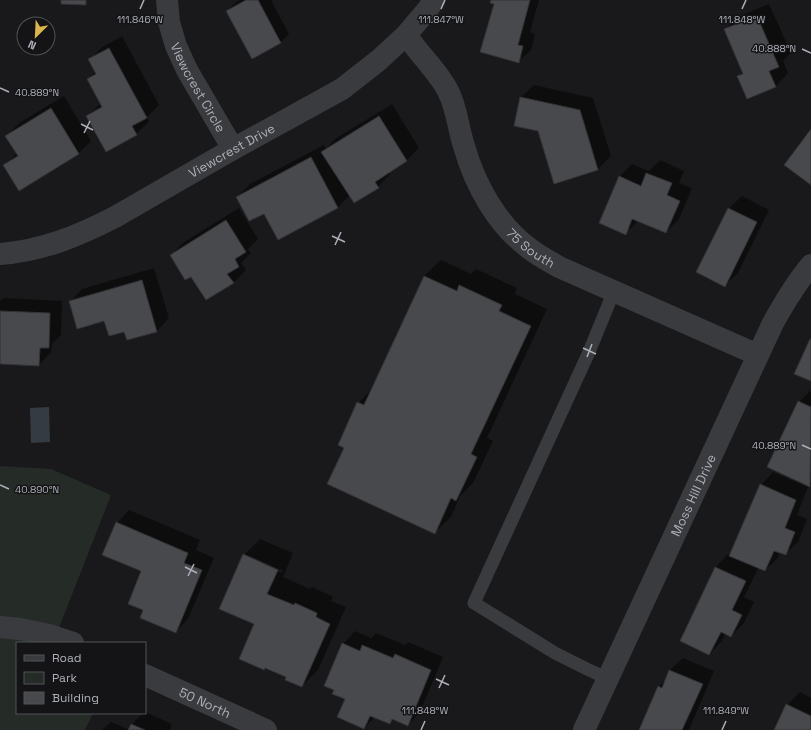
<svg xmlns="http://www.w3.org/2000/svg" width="811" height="730" font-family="'Space Grotesk',sans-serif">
  <rect width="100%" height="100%" fill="#19191b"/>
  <path fill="#252c27" d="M0,466L51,469L111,495L53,643H17V713H93L85,730H0Z"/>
  <path fill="#343b43" d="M49,407L50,442L31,443L30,408Z"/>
  <path fill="#0007" fill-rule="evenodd" d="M240,0H271L289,34L281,42L253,58L227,11L235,3Z
    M492,0H539L530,32L535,34L531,50L518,62L495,4Z
    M769,4L791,53L783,61L788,73L776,86L748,98L739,76L743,72L725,30L738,17Z
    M122,36L159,105L147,117L149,122L136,134L88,116L101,103L88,79L96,71L90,60L102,47Z
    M534,85L593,98L611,156L598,169L554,182L538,130L521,97Z
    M64,96L91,141L78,154L5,165L17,153L7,136L19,123Z
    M392,104L419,148L407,160L389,172L390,174L378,187L350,195L338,207L264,212L237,197L250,184L324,145L326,149L335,139Z
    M660,160L684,171L679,183L692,188L679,219L666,232L638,221L625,234L619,177L632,164L649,171Z
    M742,196L769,210L738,273L725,285L698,272L729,208Z
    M239,208L258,239L248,249L251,253L241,263L246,270L233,283L192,275L171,255L184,242Z
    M441,260L471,274L476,269L517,288L515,294L547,309L487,438L493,441L473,483L460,496L451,517L434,533L345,447L358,403L372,389L424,276Z
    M154,268L169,318L157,331L125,330L70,302L82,289Z
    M3,298L62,301L61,335L52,344L51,352L39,365L0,363V301Z
    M811,390V485L810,486L768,466L799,402Z
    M773,472L808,487L797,515L807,519L798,542L785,554L780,552L778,558L765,570L759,567L744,597L754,602L744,623L731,636L726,633L722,641L709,654L681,640L716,567L728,554L730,555L761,485Z
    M129,510L200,540L196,550L214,558L188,619L175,632L145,610L143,571L117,523Z
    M260,539L293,553L283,577L310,589L312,587L333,597L331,601L346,607L318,670L302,686L288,677L266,667L264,669L244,555ZM250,556L283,571L282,573L250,558Z
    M355,631L371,638L376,633L405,645L408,642L443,657L420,712L408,725L393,719L389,723L375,717L364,728L346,699L335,690L343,644Z
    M683,658L714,671L689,730H640L659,686L667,679L670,670Z
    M800,692L811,698V730H775L787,705Z
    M145,712L172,724L170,730H102L111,722L127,729L143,713H145Z"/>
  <path fill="#48494d" stroke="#333337" d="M61,0H86V5L61,4Z
    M246,0H258L281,43L252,59L226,11Z
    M491,0H530L518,45L523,46L519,63L480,52L494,4L490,3Z
    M757,16L779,67L769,71L776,87L747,99L737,76L743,74L724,29Z
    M109,48L147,118L132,126L137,135L106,152L86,116L102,107L87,79L96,74L88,59Z
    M520,97L580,110L598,170L554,184L538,131L514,126Z
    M51,108L79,154L19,191L3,165L18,156L5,136Z
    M379,116L407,161L375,182L379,188L354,203L321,152Z
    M811,129V185L784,165Z
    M311,157L338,208L278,240L264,214L249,221L236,197Z
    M646,173L672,183L667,195L680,201L666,233L632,219L626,235L599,223L619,176L641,186Z
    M728,208L757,222L725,287L696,272Z
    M226,220L246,252L235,259L239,267L227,274L234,283L206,300L191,277L185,280L170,255Z
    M424,276L457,291L459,285L502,305L499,311L531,326L471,454L477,457L456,501L451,498L435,534L327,484L344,448L338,445L357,402L364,405Z
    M142,280L157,332L127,340L124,332L109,336L104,321L77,329L69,301Z
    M0,311L50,313L49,348H40L39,366L0,364Z
    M810,339L811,340V381L794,374Z
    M798,401L811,407L810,487L767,467Z
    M760,484L796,500L785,528L795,532L786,555L774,551L765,571L729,556Z
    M116,522L188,553L184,563L202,570L176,633L140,618L143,610L128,604L141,571L102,555Z
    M243,554L278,570L267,594L294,605L295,603L317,613L316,617L330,624L302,687L285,680L286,677L265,668L264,670L239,659L254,624L219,609Z
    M715,567L746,581L732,610L742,615L731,637L721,632L709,655L680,641Z
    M342,643L360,651L362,645L393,658L395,654L431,670L408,726L392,719L390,724L370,716L364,729L337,717L345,699L332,694L334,690L324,686Z
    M669,670L703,684L682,730H639L658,686L662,688Z
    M786,704L811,716V730H774Z
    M131,724L145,730H128Z"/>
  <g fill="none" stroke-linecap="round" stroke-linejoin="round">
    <path stroke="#3a3b3f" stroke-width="13" d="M608,679L585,668L555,653L474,603L589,352L614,291"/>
    <g stroke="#3a3b3f" stroke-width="22">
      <path id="s1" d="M167,0L169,22L176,46L187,70L233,149"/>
      <path id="s2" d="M406,35C412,43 418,51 425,59C433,69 442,79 448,91C457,108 458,128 464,146C475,185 497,225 530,249C539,256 549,261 559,267L758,355"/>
      <path id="s3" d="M0,254C42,251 78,236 115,217L233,149L342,89L379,60L406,35L428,9L434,0"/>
      <path d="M0,627L20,629L49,635L73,643"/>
      <path id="s4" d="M145,675L266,730"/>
      <path id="s5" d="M584,730L773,323C784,303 796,283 811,265"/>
    </g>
  </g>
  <path fill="none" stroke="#adb0b9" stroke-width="1.5" d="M140,9L144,0M441,9L445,0M742,9L746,0M802,49L811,53M0,88L9,92M81,124L93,130M84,133L90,121M332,236L345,242M335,245L341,232M583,348L596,354M587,357L592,344M802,445L811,449M0,485L9,489M185,567L197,573M188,576L194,564M436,679L449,685M439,688L445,675M421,730L425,721M722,730L726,721"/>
  <g text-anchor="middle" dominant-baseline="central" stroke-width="3" stroke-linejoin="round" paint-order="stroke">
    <g font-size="13" fill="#adb0b9" stroke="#141416">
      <text stroke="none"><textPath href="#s1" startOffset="94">Viewcrest Circle</textPath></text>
      <text stroke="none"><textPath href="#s3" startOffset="256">Viewcrest Drive</textPath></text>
      <text stroke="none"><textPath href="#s2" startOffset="252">75 South</textPath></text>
      <text stroke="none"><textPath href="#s5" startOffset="259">Moss Hill Drive</textPath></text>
      <text stroke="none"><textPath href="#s4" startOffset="66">50 North</textPath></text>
    </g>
  </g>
  <g font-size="10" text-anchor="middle" fill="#adb0b9" stroke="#141416" stroke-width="3" stroke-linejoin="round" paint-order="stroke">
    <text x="140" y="23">111.846°W</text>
    <text x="441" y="23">111.847°W</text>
    <text x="742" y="23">111.848°W</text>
    <text x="774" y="52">40.888°N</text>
    <text x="37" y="96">40.889°N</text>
    <text x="774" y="449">40.889°N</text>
    <text x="37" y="493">40.890°N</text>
    <text x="425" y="714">111.848°W</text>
    <text x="726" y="714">111.849°W</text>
  </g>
  <rect x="16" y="642" width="130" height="72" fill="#141416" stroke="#515257"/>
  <rect x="24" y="655" width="20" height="6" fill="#3a3b3f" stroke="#515257"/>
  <text x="52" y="662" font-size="12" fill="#adb0b9">Road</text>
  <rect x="24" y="672" width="20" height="12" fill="#252c27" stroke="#515257"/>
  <text x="52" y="682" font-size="12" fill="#adb0b9">Park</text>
  <rect x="24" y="692" width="20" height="12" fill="#48494d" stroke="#515257"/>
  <text x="52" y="702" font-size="12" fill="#adb0b9">Building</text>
  <g transform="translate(36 36) rotate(204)"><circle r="19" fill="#141416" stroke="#515257"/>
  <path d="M0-3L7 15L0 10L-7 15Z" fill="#deb44d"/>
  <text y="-6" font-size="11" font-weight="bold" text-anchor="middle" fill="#adb0b9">N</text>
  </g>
</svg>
